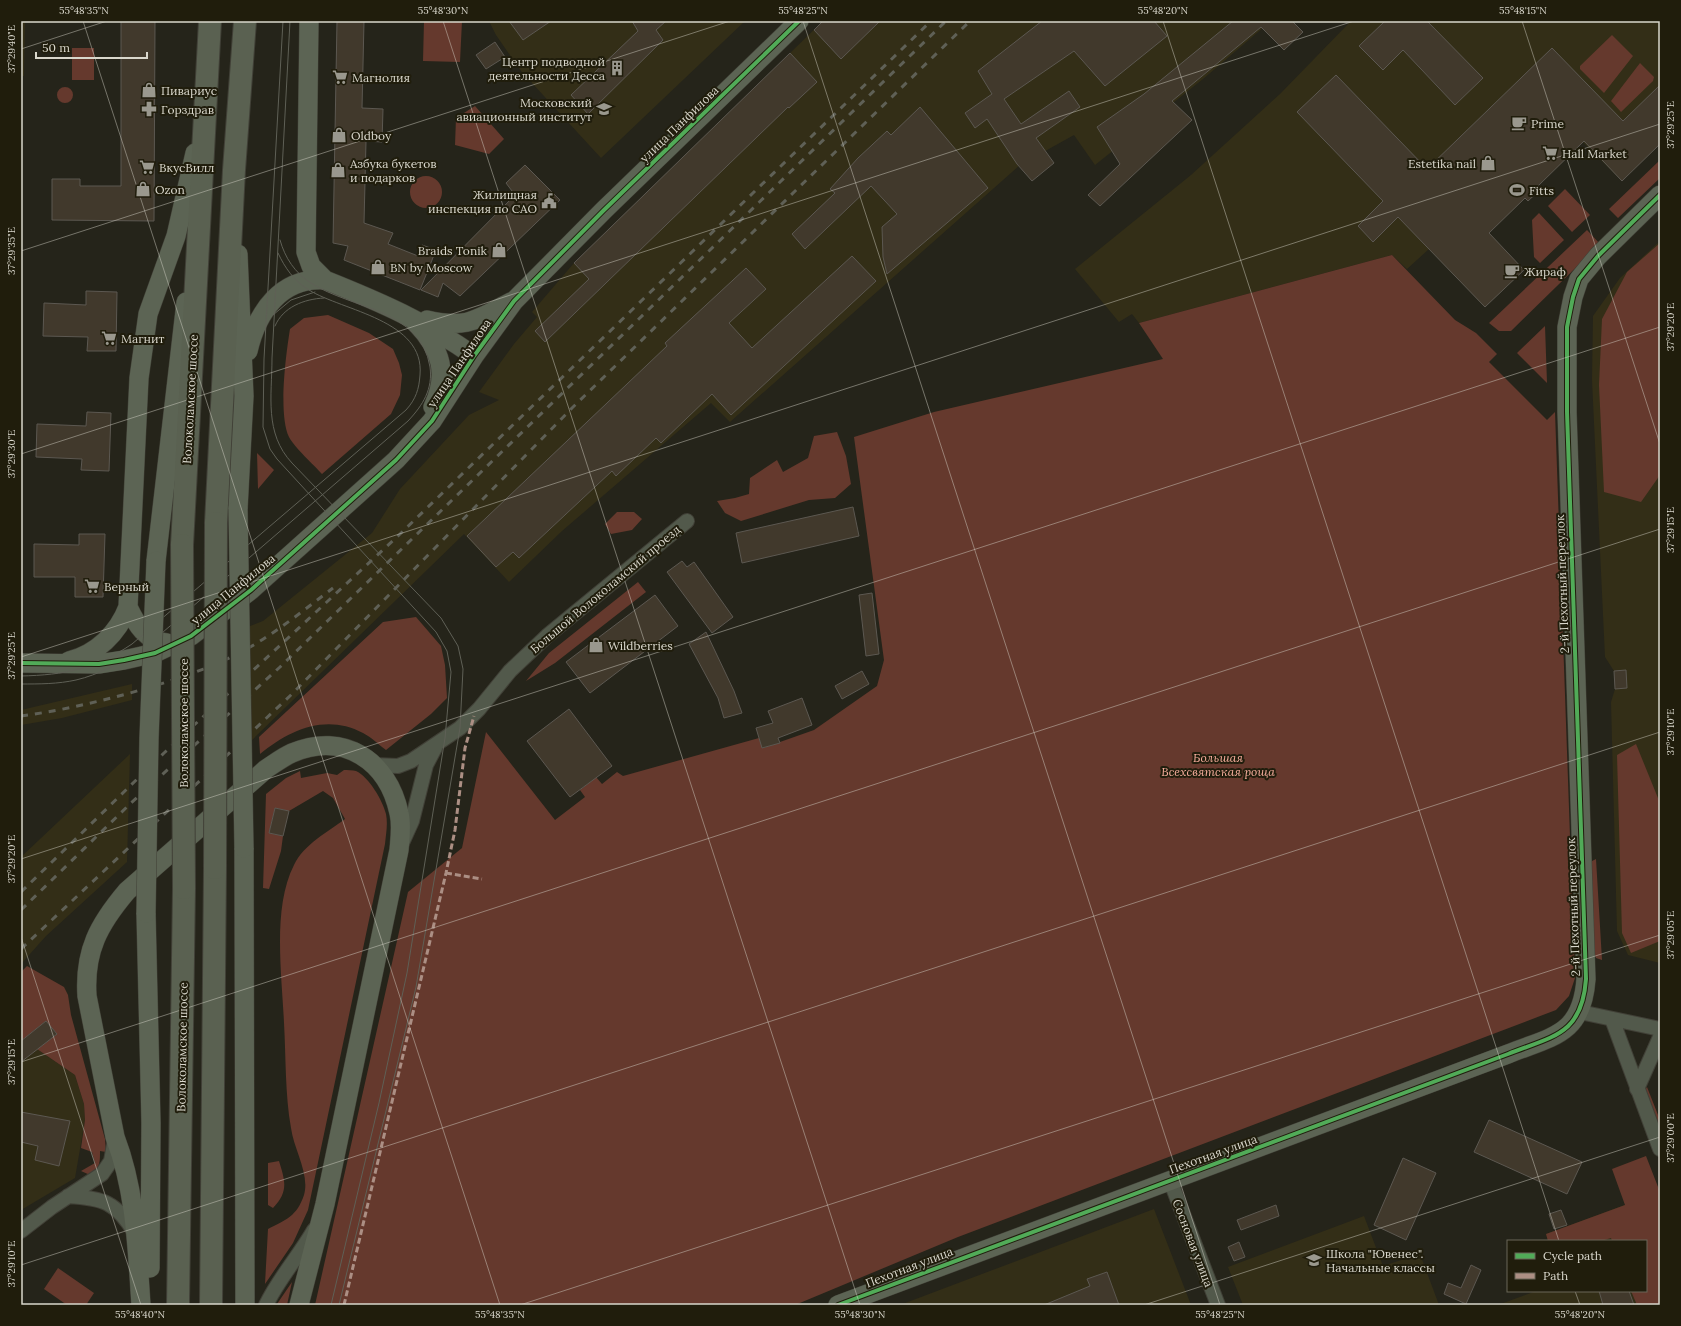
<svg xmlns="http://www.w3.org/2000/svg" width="1681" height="1326" font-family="Lora,serif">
  <rect width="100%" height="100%" fill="#25241a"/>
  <path fill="#332e17" d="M21,21H25L24,76H21Z
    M489,21H745L601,158L521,71L496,35Z
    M823,21H1271L1203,79L1095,165L1074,135L1020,165L730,422L711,403L562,531L509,582L464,534L250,742L245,628L263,621L372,533L400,489L469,415L499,400L479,392L514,344L537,317L532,312L574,263Z
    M1351,21H1660V144L1622,181L1583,142L1538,186L1541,189L1528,201L1525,198L1489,233L1524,270L1485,307L1429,249L1407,269L1392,255L1139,323L1132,314L1119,322L1075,269L1191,175L1280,94Z
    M1660,241V963L1628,955L1617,931L1611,702L1615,689L1614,671L1605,657L1592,380L1593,316L1620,278Z
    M132,684V700L62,718L21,725V710Z
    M130,754L127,862L46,936L21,964V857Z
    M37,1049L75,1075L84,1104L85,1120L75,1178L21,1210V1062Z
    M1660,1192V1305H1498L1536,1291H1646V1241H1548L1546,1234Z
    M1154,1209L1191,1305H900Z
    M1364,1216L1383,1266L1420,1254L1439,1305H1243L1228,1267Z"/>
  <path fill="#65392d" d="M424,21H462L460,62L423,61Z
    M1612,35L1633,56L1604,93L1580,69V66Z
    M72,48H94V80H72Z
    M1640,63L1654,77L1653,81L1621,112L1611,101Z
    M57 95a8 8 0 1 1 16 0a8 8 0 1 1-16 0Z
    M475,106L504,139L489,154L455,145L456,118Z
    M1659,161L1660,178L1618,218L1609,209Z
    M410 192a16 16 0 1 1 32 0a16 16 0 1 1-32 0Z
    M1565,189L1590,215L1572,232L1548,206Z
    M1539,213L1564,240L1540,263L1534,257L1532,220Z
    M1587,230L1600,244L1511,331H1499L1489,323Z
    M1660,243V475L1641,502L1604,492L1599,385L1602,319L1627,272Z
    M1392,255L1455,320L1476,333L1497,354L1489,362L1547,420L1555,412L1575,978L1569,996L1556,1010L958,1237L795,1305H315L408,892L462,848L486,732L555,820L585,797L580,790L596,777L602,784L617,772L623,776L759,738L763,748L814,730L877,686L884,660L854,437L934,412L1163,359L1139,323Z
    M328,315L369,333L393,349L399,363L402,375L400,395L391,414L322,474C314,465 294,447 289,437C278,414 286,354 290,329L304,318Z
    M1545,326L1547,383L1517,353Z
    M837,432L846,456L851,484L835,498L809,500L741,521L725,513L717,501L735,498L749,494L750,478L777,460L783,472L808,458L814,436Z
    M257,453L274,470L258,489Z
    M617,512H634L642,519L632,530L611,534L605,524Z
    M638,582L646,592L555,663L526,681L549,653Z
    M416,617L441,646L445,665L447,698L431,714L386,750C378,744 371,737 363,733C326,713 289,730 260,754L259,737L383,622Z
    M1636,744L1660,803V941L1631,953L1622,933L1617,755Z
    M344,770C347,770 353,770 356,771C369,777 383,801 386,814C388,824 386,834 385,844L308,1210L293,1243L265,1284L268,1229C286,1220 297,1216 304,1195C310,1174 294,1150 291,1128C285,1094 286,1058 284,1023C282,975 272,908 294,865C304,844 328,832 345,819L333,798L323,791L289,811L275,808L269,833L283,836L281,851L269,889L263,888L266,794L286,778L300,771L301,778L327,773L337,775Z
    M1596,859L1602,960L1596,958L1594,953L1590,862Z
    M27,966L64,987L68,995L71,1015L105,1139L106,1152L100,1151C100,1163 100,1168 90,1175L81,1171L95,1163L92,1152L81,1148L85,1120L84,1104L75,1075L37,1049L57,1034L46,1021L21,1041V972Z
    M1647,1087L1660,1120V1133L1644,1091Z
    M1646,1156L1660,1192V1305H1637L1631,1291H1646V1241H1612L1611,1238L1601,1241H1548L1546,1234L1625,1205L1612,1169Z
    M279,1161C285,1181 289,1191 273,1208L268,1205V1163Z
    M58,1268L94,1293L86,1305H67L44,1289Z
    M292,1282L287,1305H277V1304Z"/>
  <path fill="#41392c" stroke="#5c5851" d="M121,21H155L154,221L52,220V179H80V186H121Z
    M337,21H364L362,108L383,109L382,142L366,141L364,223L393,233L388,244L418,256L422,245L436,250L420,290L344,260L348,246L333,243Z
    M509,21H551L523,40Z
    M632,21H666L656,30L663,40L588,114L571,95L638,31Z
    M823,21H880L841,59L814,30Z
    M1042,21H1154L1167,36L1105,86L1074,51L1004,99L1021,124L1069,91L1080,107L1036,138L1054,163L1032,181L1017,164L987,119L975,128L965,113L992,94L978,71Z
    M1233,21H1292L1303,32L1284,50L1261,27L1172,101L1192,120L1100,206L1088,195L1120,164L1097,127L1144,94Z
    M1385,21H1427L1483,78L1455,105L1403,50L1383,70L1359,46Z
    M495,42L505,57L486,69L476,55Z
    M1552,48L1623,121L1660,85V144L1622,181L1584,141L1538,186L1541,189L1528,201L1525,198L1489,233L1524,270L1485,307L1398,217L1373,242L1358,226L1383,201L1297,112L1336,75L1427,169Z
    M790,53L817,82L789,108L788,107L545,342L535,331L589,279L574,263Z
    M920,107L988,188L887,274L883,257L882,227L897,214L871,186L805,249L792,234L835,193L830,189L858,158L887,131L891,135Z
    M525,165L560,200L460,296L443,283L438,297L421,290L515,195L506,183Z
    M852,256L876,281L731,415L712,394L661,443L656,438L616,476L612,471L519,558L513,552L496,567L467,536L667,346L665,343L746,268L766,289L729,323L752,348Z
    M86,291L117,292L116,351H87L88,337L43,336L44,303L86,305Z
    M87,412L111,413L109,471L81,470L82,459L36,457L37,424L86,426Z
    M853,507L859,536L742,563L736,533Z
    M79,534H105L103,597H75V577H34V544L79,545Z
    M682,561L687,567L694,562L733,617L712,633L667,572Z
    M872,593L879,654L866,656L859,595Z
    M655,595L678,626L590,693L566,662Z
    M706,632L734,691L742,713L724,718L718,698L689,644Z
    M1626,670L1627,688L1615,689L1614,671Z
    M862,671L869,684L842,699L835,686Z
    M802,698L812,725L778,738L780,743L762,748L756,728L773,723L768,711Z
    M569,709L612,766L570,797L527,741Z
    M275,808L289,811L283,836L269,833Z
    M46,1021L57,1034L21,1062V1041Z
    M21,1112L70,1121L59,1166L35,1160L38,1146L21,1142Z
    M1489,1120L1582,1162L1567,1194L1474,1152Z
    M1403,1158L1436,1173L1406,1240L1374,1225Z
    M1276,1205L1279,1216L1241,1230L1237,1220Z
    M1561,1210L1567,1225L1554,1229L1549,1214Z
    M1239,1242L1245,1257L1234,1261L1228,1247Z
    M1471,1265L1481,1270L1466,1304L1444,1294L1448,1283L1461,1288Z
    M1107,1272L1119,1305H1044L1090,1286L1087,1279Z
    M1599,1291H1629L1634,1305H1603Z"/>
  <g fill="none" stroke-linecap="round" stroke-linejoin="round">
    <g stroke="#414037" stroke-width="16">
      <path id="street" d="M374,765L398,766L411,761L460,728L479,709L510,671L547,636L687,521
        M402,843L412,821L426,765L435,748
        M1580,1012L1660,1029
        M1612,1019L1660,1149
        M1637,1089L1660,1037
        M1170,1180L1218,1305
        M68,1196C103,1198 116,1202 135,1233
        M21,1231L52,1207L102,1174L111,1161L115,1139
        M266,1305C279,1278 299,1256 314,1230"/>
    </g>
    <g stroke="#414037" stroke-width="20">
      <path id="secondary" d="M309,21L306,252L311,266L325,280
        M427,320C467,329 476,320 511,302
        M416,323C441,349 449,374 433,407
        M248,351C257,312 281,277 325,280C380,302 426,322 474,356
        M238,509L244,396L238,254
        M156,561L186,302
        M128,607C136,624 146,641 167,643
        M69,661C97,654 118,633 128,607L139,378L148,314L176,236L195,153
        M21,663L99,664L124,660L155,653L191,636L251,590L396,460L432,421L474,356L514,301L604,210L799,21
        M244,848L245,1305
        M146,913L151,1123L150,1268
        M141,1305C137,1248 136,1192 115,1137L87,996C84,951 99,924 127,891L266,769C274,764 283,757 292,753C344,731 388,761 399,813C402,825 400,838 399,850L325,1204L299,1305
        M838,1305L1508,1054C1553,1036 1582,1035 1586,979L1567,412V327L1573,297L1579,279L1598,256L1660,195"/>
    </g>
    <g stroke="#414037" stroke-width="24">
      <path id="primary" d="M216,523L234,170L245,21
        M182,545L210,21
        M178,1305L184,888
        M211,1305L215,868"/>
    </g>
    <use href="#street" stroke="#52594b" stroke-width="14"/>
    <use href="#secondary" stroke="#5c6454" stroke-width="19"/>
    <use href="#primary" stroke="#5a6151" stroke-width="22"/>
    <path stroke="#5f6056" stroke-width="1" d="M283,21L264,359L263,427L270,449L277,459L436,632L447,651L451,672L445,738L407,973L379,1103L331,1305
      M290,21L272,358C272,396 264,433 292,463L441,618L458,646L463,669L460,728L416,987L339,1305
      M273,315L291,300L315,292
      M275,326C283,307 304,299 324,298
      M21,676C65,675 95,669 132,644L406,410C416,399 419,389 420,375C425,320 343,311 309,290C294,281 285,268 278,253
      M21,684C40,684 58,684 76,680C98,675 122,662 141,651L408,421C423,405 433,389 430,367C421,309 351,309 311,283C295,273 285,258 280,240"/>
    <path stroke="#5f6056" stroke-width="3" stroke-dasharray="7 7" stroke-linecap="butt" d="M21,716C58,711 94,703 130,693C175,680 217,667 257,643C283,627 308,607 333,588
      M21,892L164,753L399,535L931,21
      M21,910L130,804L280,667L946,21
      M21,949L292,694L572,408L970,21"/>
    <g stroke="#414037" stroke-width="20" stroke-linecap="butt">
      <path id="secondary-bridge" d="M238,509L244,848
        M146,913L149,738L156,561"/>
    </g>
    <g stroke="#414037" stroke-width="24" stroke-linecap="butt">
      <path id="primary-bridge" d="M182,545L184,888
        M215,868L216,523"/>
    </g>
    <use href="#secondary-bridge" stroke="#5c6454" stroke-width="19"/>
    <use href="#primary-bridge" stroke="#5a6151" stroke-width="22"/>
    <path stroke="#ac8f84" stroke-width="3" stroke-dasharray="6 3" stroke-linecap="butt" d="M446,873L482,879
      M344,1305L446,873L455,830L465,748L474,716"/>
    <g stroke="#201d0c" stroke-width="6">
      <path id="cycleway" d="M21,663L99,664L124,660L155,653L191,636L251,590L396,460L432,421L474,356L514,301L604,210L799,21
        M838,1305L1508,1054C1553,1036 1582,1035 1586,979L1567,412V327L1573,297L1579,279L1598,256L1660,195"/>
    </g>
    <use href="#cycleway" stroke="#51ab58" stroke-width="4"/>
  </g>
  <path fill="none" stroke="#d9d7cc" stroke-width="1" stroke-opacity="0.45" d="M83,21L500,1305M443,21L860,1305M803,21L1220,1305M1163,21L1559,1241M1522,21L1660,444M21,49L107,21M21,251L730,21M21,454L1354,21M21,657L1660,124M21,859L1660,327M21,937L141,1305M21,1062L1660,529M21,1265L1660,732M1575,1291L1580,1305M520,1305L1660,935M1144,1305L1660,1137"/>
  <defs>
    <g id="building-bare" transform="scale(1.2)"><path d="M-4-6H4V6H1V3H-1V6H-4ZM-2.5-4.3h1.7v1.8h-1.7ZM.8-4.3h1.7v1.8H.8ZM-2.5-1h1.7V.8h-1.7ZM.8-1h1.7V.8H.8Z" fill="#9a988e" stroke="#201d0c" stroke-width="2.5" paint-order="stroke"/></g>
    <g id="supermarket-bare" transform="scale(1.2)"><path d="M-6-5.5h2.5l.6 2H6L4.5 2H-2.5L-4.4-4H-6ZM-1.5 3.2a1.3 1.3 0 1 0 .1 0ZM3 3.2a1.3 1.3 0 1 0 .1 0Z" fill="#9a988e" stroke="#201d0c" stroke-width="2.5" paint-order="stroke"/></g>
    <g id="shop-bare" transform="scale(1.2)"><path d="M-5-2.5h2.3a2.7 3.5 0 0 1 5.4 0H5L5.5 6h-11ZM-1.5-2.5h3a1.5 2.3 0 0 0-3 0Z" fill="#9a988e" stroke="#201d0c" stroke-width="2.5" paint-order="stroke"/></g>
    <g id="pharmacy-bare" transform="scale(1.2)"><path d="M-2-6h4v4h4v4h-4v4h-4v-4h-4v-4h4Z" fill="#9a988e" stroke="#201d0c" stroke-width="2.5" paint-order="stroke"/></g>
    <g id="university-bare" transform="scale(1.2)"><path d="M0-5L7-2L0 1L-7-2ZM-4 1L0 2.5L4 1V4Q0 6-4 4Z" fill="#9a988e" stroke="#201d0c" stroke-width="2.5" paint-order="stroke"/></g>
    <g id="cafe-bare" transform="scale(1.2)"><path d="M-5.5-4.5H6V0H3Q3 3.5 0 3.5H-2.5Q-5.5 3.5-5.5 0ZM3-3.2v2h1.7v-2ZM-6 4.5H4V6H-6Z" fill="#9a988e" stroke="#201d0c" stroke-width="2.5" paint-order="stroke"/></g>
    <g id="stadium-bare" transform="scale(1.2)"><path d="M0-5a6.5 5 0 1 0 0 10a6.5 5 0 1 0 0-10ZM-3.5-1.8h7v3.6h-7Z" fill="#9a988e" stroke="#201d0c" stroke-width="2.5" paint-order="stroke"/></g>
    <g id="civic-bare" transform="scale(1.2)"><path d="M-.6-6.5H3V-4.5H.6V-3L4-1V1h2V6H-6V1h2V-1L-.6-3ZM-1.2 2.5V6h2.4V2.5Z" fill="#9a988e" stroke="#201d0c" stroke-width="2.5" paint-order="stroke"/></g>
    <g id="school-bare" transform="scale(1.2)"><path d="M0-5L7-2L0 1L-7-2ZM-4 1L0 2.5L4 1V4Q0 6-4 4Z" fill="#9a988e" stroke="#201d0c" stroke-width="2.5" paint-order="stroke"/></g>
  </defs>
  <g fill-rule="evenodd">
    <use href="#building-bare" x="617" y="68"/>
    <use href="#supermarket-bare" x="340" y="77"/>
    <use href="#shop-bare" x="149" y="90"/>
    <use href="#pharmacy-bare" x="149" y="109"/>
    <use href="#university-bare" x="604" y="109"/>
    <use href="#cafe-bare" x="1519" y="123"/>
    <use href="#shop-bare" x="339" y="135"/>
    <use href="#supermarket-bare" x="1550" y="153"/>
    <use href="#shop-bare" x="1488" y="163"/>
    <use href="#supermarket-bare" x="147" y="167"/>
    <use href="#shop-bare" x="338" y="170"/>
    <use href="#shop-bare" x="143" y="189"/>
    <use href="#stadium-bare" x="1517" y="190"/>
    <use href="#civic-bare" x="549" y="201"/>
    <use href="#shop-bare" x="499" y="250"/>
    <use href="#shop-bare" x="378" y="267"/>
    <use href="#cafe-bare" x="1512" y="271"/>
    <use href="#supermarket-bare" x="109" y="338"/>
    <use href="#supermarket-bare" x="92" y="586"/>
    <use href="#shop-bare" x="596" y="645"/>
    <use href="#school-bare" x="1314" y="1260"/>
  </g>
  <g text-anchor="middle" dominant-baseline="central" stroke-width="4" stroke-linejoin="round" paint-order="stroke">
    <g font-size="12" fill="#d9d7cc" stroke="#201d0c" text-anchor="start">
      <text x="605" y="61" text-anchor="end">Центр подводной<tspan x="605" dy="14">деятельности Десса</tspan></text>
      <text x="352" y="77">Магнолия</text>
      <text x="161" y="90">Пивариус</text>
      <text x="592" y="102" text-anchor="end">Московский<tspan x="592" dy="14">авиационный институт</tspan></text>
      <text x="161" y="109">Горздрав</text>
      <text x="1531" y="123">Prime</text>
      <text x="351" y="135">Oldboy</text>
      <text x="1562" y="153">Hall Market</text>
      <text x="350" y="163">Азбука букетов<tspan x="350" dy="14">и подарков</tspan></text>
      <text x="1476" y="163" text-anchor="end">Estetika nail</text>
      <text x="159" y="167">ВкусВилл</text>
      <text x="155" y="189">Ozon</text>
      <text x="1529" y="190">Fitts</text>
      <text x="537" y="194" text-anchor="end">Жилищная<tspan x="537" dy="14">инспекция по САО</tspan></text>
      <text x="487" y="250" text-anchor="end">Braids Tonik</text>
      <text x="390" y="267">BN by Moscow</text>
      <text x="1524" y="271">Жираф</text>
      <text x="121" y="338">Магнит</text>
      <text x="104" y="586">Верный</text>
      <text x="608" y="645">Wildberries</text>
      <text x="1326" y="1253">Школа "Ювенес".<tspan x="1326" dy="14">Начальные классы</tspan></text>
    </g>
    <g font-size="12" fill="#d9d7cc" stroke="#201d0c">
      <text transform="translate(679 124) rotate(-44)">улица Панфилова</text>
      <text transform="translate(459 363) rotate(-56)">улица Панфилова</text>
      <text transform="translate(190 399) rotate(-87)">Волоколамское шоссе</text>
      <text transform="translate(1562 584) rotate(-92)">2-й Пехотный переулок</text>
      <text transform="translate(233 589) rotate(-39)">улица Панфилова</text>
      <text transform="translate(605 589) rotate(-40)">Большой Волоколамский проезд</text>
      <text transform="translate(183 723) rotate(-90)">Волоколамское шоссе</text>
      <text transform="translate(1573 907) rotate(-92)">2-й Пехотный переулок</text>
      <text transform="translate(182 1047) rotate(-89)">Волоколамское шоссе</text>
      <text transform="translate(1213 1154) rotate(-20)">Пехотная улица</text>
      <text transform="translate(1193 1243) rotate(69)">Сосновая улица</text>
      <text transform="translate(909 1267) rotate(-21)">Пехотная улица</text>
    </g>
    <g font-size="12" font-style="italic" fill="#f6ad9c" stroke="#201d0c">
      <text x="1218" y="757">Большая<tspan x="1218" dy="14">Всехсвятская роща</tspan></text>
    </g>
  </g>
  <rect width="1681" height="1326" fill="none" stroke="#201d0c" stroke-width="44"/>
  <rect x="1507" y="1240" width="140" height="52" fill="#201d0c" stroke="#6a6759"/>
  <rect x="1515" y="1253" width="20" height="6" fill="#51ab58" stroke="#6a6759"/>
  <text x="1543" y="1260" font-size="12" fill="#d9d7cc">Cycle path</text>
  <rect x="1515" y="1273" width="20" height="6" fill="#ac8f84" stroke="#6a6759"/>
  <text x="1543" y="1280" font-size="12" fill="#d9d7cc">Path</text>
  <path d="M36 52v6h111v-6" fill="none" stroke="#d9d7cc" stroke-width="2"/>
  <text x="42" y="52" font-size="12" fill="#d9d7cc" stroke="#201d0c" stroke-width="3" paint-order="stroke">50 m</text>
  <rect x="22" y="22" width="1637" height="1282" fill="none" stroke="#d9d7cc" stroke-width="1.5"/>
  <g font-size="10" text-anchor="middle" fill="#d9d7cc">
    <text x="84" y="14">55°48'35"N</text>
    <text x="443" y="14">55°48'30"N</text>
    <text x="803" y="14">55°48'25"N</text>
    <text x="1163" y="14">55°48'20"N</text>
    <text x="1523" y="14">55°48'15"N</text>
    <text transform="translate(11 49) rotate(-90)" y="4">37°29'40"E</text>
    <text transform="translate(1670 125) rotate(-90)" y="4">37°29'25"E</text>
    <text transform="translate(11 251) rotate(-90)" y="4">37°29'35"E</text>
    <text transform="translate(1670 327) rotate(-90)" y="4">37°29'20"E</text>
    <text transform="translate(11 454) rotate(-90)" y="4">37°29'30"E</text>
    <text transform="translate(1670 530) rotate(-90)" y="4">37°29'15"E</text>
    <text transform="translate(11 656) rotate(-90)" y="4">37°29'25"E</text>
    <text transform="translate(1670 732) rotate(-90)" y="4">37°29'10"E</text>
    <text transform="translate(11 859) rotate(-90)" y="4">37°29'20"E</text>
    <text transform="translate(1670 935) rotate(-90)" y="4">37°29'05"E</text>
    <text transform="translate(11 1062) rotate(-90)" y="4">37°29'15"E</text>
    <text transform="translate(1670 1138) rotate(-90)" y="4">37°29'00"E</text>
    <text transform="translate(11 1264) rotate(-90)" y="4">37°29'10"E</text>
    <text x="140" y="1318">55°48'40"N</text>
    <text x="500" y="1318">55°48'35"N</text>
    <text x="860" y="1318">55°48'30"N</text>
    <text x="1220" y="1318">55°48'25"N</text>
    <text x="1580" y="1318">55°48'20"N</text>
  </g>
</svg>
